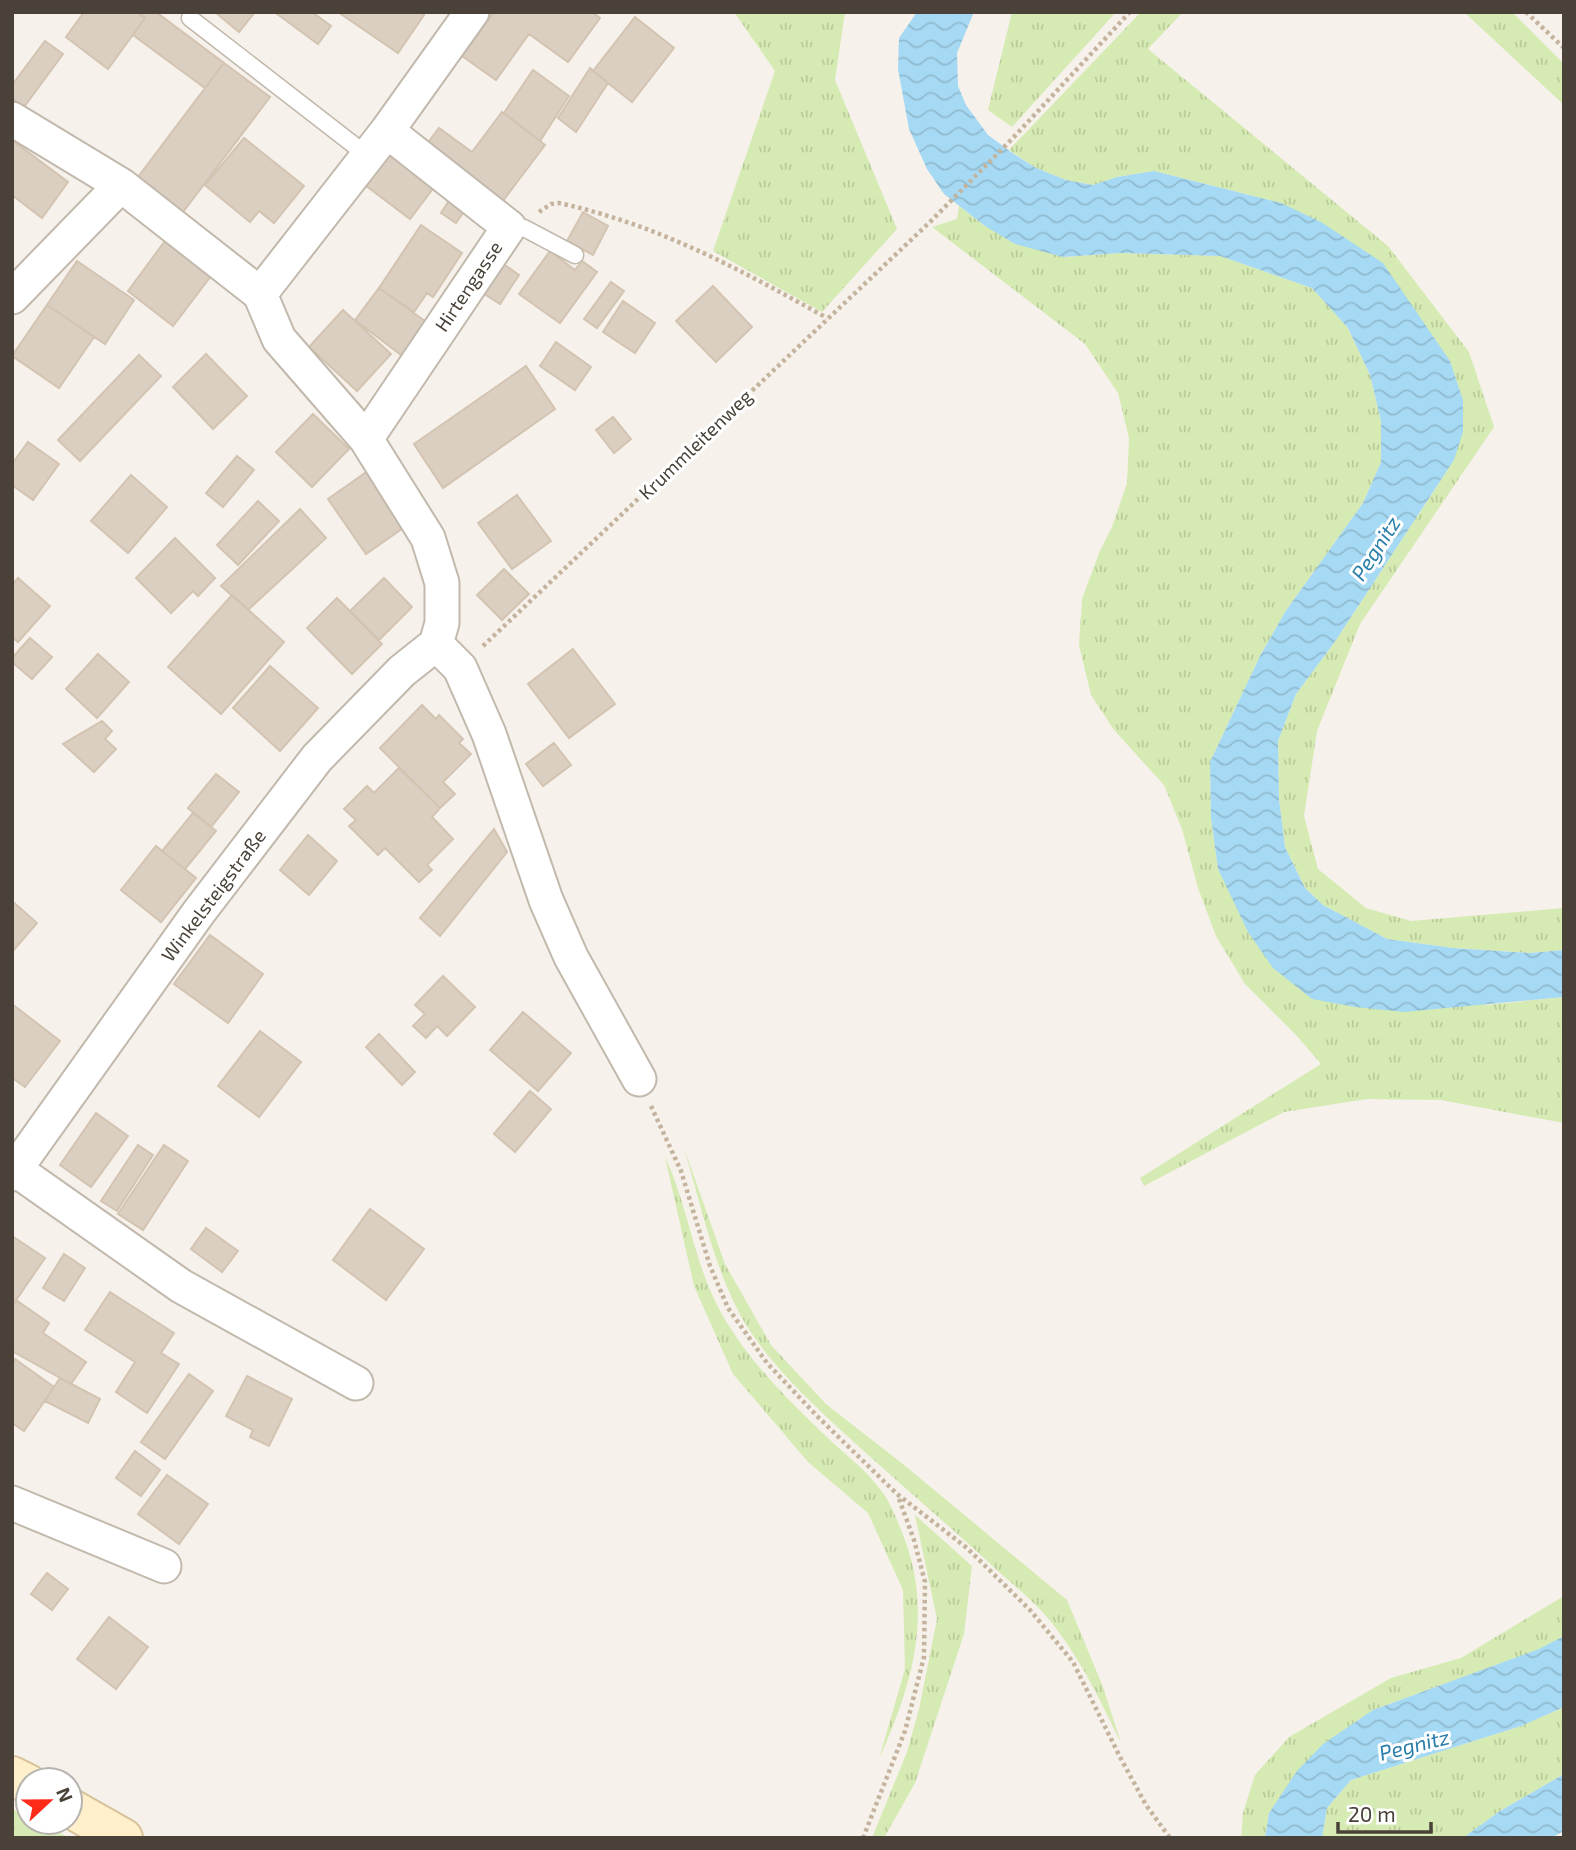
<svg xmlns="http://www.w3.org/2000/svg" width="1576" height="1850" font-family="'Exo 2',sans-serif">
  <defs>
    <pattern id="grass-tufts" width="24" height="20" patternUnits="userSpaceOnUse" patternTransform="scale(1.75)"><rect width="24" height="20" fill="#d6ebb3"/><path d="M3 7l-1-3M5 7V3M7 7l1-3M15 17l-1-3M17 17v-4M19 17l1-3" fill="none" stroke="#b9cb9b"/></pattern>
    <pattern id="water-waves" width="16" height="10" patternUnits="userSpaceOnUse" patternTransform="scale(1.75)"><rect width="16" height="10" fill="#a6d9f3"/><path d="M0 5q4-4 8 0t8 0" fill="none" stroke="#90bbd1"/></pattern>
  </defs>
  <rect width="100%" height="100%" fill="#f6f1eb"/>
  <path fill="url(#grass-tufts)" d="M734,12H845L835,80L897,229L822,312L713,251L775,71Z
    M1012,12H1116L1012,127L988,110Z
    M1141,12H1183L1148,49L1388,246L1469,352L1494,427L1360,624L1317,731L1304,816L1318,869L1366,908L1411,921L1564,908V950L1530,953L1453,948L1387,939L1323,905L1305,888L1285,847L1279,799L1278,741L1296,694L1334,643L1454,460L1281,203L1154,171L1117,177L1093,185L1066,180L1036,168L1009,150Z
    M1464,12H1512L1564,64V105Z
    M959,206L985,226L1063,257L1121,253L1220,256L1312,288L1348,328L1370,375L1381,421V462L1363,503L1285,612L1260,656L1210,762L1211,818L1218,869L1486,1005L1564,997V1123L1441,1100L1367,1099L1284,1112L1144,1186L1140,1178L1321,1064L1297,1036L1245,984L1216,936L1198,888L1182,829L1164,785L1114,730L1091,695L1079,645L1082,599L1099,553L1112,527L1127,483L1129,438L1118,393L1085,344L932,227L957,219Z
    M684,1148L725,1264L771,1345L826,1404L904,1465L1067,1600L1103,1687L1121,1743C1099,1698 1079,1655 1046,1616C1032,1600 1015,1586 999,1572C949,1525 896,1481 845,1434C810,1402 774,1368 748,1328C715,1275 702,1208 684,1148Z
    M665,1157C689,1208 694,1267 723,1316C750,1363 791,1403 830,1440C846,1455 866,1470 879,1488C891,1502 896,1518 903,1535C934,1613 912,1686 879,1759L905,1669L903,1590L868,1513L808,1462L733,1374L694,1286Z
    M915,1515L972,1566L964,1634L915,1783L884,1838H872L907,1752L919,1709L937,1619Z
    M1564,1596V1636L1540,1649L1373,1710L1269,1813L1265,1838H1241L1243,1813L1255,1775L1289,1737L1391,1678L1461,1658Z
    M1564,1707V1774L1500,1811L1463,1838H1322L1327,1808L1351,1780L1521,1726Z
    M12,1809L28,1817V1822H38L70,1838H12Z"/>
  <path fill="url(#water-waves)" d="M917,12H974L957,53L958,86L966,105L988,135L1014,154L1036,168L1066,180L1093,185L1117,177L1154,171L1281,203L1321,222L1383,263L1450,361L1463,400V432L1454,460L1334,643L1296,694L1278,741L1279,799L1285,847L1305,888L1323,905L1387,939L1453,948L1530,953L1564,950V997L1404,1012L1355,1007L1312,999L1273,968L1248,932L1218,869L1211,818L1210,762L1260,656L1285,612L1363,503L1381,462V421L1370,375L1348,328L1312,288L1220,256L1121,253L1063,257L1015,244L985,226L944,194L927,169L909,129L898,69L899,38Z
    M1564,1636V1707L1521,1726L1351,1780L1327,1808L1322,1838H1265L1269,1813L1297,1771L1323,1744L1373,1710L1539,1649Z
    M1564,1774V1831L1551,1838H1463L1500,1811Z"/>
  <path fill="#dbcfc2" stroke="#d3c4b2" stroke-width="2" d="M84,12H137L145,18L108,69L66,37Z
    M142,12H156L224,63L205,88L133,35L145,18L140,15Z
    M215,12H255L239,32Z
    M279,12H312L331,26L318,44L277,14Z
    M338,12H420L424,15L398,53Z
    M494,12H592L600,18L568,62L529,34L496,80L462,56Z
    M635,17L674,48L632,102L593,71Z
    M45,41L63,54L24,107L12,98V85Z
    M224,63L270,97L183,212L138,177Z
    M590,68L608,83L576,132L558,118Z
    M533,70L569,96L540,141L504,113Z
    M502,112L545,145L499,206L423,149L439,128L472,152Z
    M244,138L304,186L274,223L259,211L250,222L205,185Z
    M12,140L68,182L42,218L12,195Z
    M390,152L435,186L410,219L365,185Z
    M450,199L465,210L456,223L441,213Z
    M583,212L608,226L593,255L567,241Z
    M421,225L462,253L433,297L427,293L414,312L379,288Z
    M165,241L211,276L173,326L128,291Z
    M550,251L575,270L582,261L597,272L560,323L519,294Z
    M77,261L134,300L105,344L47,305Z
    M502,263L519,275L500,304L483,293Z
    M611,282L624,291L597,328L584,319Z
    M713,286L752,327L716,362L676,321Z
    M379,288L429,324L405,358L355,320Z
    M623,301L655,323L635,353L603,332Z
    M47,305L94,337L59,388L12,356Z
    M343,310L391,354L357,391L309,347Z
    M556,342L591,367L575,390L540,366Z
    M206,354L247,396L213,429L173,387Z
    M139,355L161,376L80,461L58,440Z
    M526,366L555,409L443,488L414,444Z
    M313,414L349,449L312,487L276,452Z
    M613,417L631,439L614,453L596,430Z
    M28,442L59,464L33,500L12,485V464Z
    M237,456L254,470L223,507L206,493Z
    M368,471L406,526L366,554L328,499Z
    M131,475L167,507L128,553L91,521Z
    M517,495L551,541L512,569L478,523Z
    M258,501L279,521L238,565L217,545Z
    M300,509L326,538L248,610L221,586Z
    M175,538L215,578L198,596L193,591L171,613L136,578Z
    M504,569L529,594L502,620L477,595Z
    M18,578L50,606L18,642L12,637V585Z
    M384,578L412,607L379,640L350,611Z
    M232,595L284,642L221,714L168,667Z
    M337,598L382,644L352,674L307,628Z
    M30,638L52,657L32,679L12,662V658Z
    M573,649L615,704L569,738L528,684Z
    M98,654L129,682L97,718L66,689Z
    M270,666L318,708L280,751L233,708Z
    M422,705L436,719L439,715L463,739L459,743L471,754L443,782L455,794L440,808L380,748Z
    M102,721L112,731L105,739L116,749L94,772L63,744Z
    M554,743L571,765L543,786L526,764Z
    M399,768L440,808L432,817L453,839L427,865L432,870L419,882L385,848L378,855L349,826L356,820L344,809L367,786L374,793Z
    M216,774L239,792L211,827L188,808Z
    M193,813L216,831L185,869L162,851Z
    M494,829L507,852L440,936L420,918Z
    M308,835L337,861L309,895L280,870Z
    M156,846L196,878L161,922L121,890Z
    M12,901L37,923L12,952Z
    M210,935L263,974L228,1023L174,984Z
    M443,976L475,1007L447,1036L437,1026L426,1038L413,1026L425,1014L415,1005Z
    M12,1004L60,1041L25,1087L12,1078Z
    M523,1012L571,1053L538,1091L490,1050Z
    M260,1031L301,1062L259,1117L218,1086Z
    M379,1034L415,1072L402,1085L366,1047Z
    M530,1091L551,1109L515,1152L494,1134Z
    M96,1113L128,1136L91,1187L60,1165Z
    M138,1145L153,1155L117,1211L101,1201Z
    M164,1145L188,1161L143,1230L118,1214Z
    M370,1209L424,1249L386,1300L333,1260Z
    M206,1228L238,1251L222,1272L191,1249Z
    M12,1236L45,1258L12,1306Z
    M64,1254L85,1268L64,1301L43,1288Z
    M110,1292L174,1333L161,1353L179,1364L147,1413L116,1392L135,1362L85,1330Z
    M16,1300L49,1323L43,1333L86,1362L71,1384L12,1351V1306Z
    M15,1359L54,1387L24,1431L12,1423V1362Z
    M189,1374L213,1391L165,1459L141,1442Z
    M247,1376L292,1399L269,1446L250,1437L253,1430L226,1416Z
    M60,1378L100,1399L88,1423L45,1401Z
    M135,1451L160,1470L141,1496L116,1478Z
    M167,1475L208,1504L179,1544L138,1514Z
    M47,1573L68,1589L52,1610L31,1594Z
    M109,1617L148,1647L116,1689L77,1659Z"/>
  <g fill="none" stroke-linecap="round" stroke-linejoin="round">
    <g stroke="#c2b9ac" stroke-width="19">
      <path id="lane" d="M190,18L368,156
        M509,227L524,228L575,255"/>
    </g>
    <g stroke="#c2b9ac" stroke-width="37">
      <path id="street" d="M12,119L121,185L260,294L279,339L366,439L428,538L442,583V623L436,644
        M260,294L387,131L472,12
        M12,297L121,185
        M366,439L509,227L387,131
        M436,644L460,668L489,734L546,900L571,957L639,1079
        M12,1167L181,1286L356,1383
        M12,1174L199,912L317,758L402,671L436,644
        M12,1503L164,1566"/>
    </g>
    <g stroke="#d7c299" stroke-width="42">
      <path id="secondary" d="M12,1776L28,1784
        M70,1808L123,1838"/>
    </g>
    <path stroke="#c4b39d" stroke-width="4.5" stroke-dasharray="3.5 3.5" stroke-linecap="butt" d="M1526,12L1564,48
      M539,212L551,204L559,203C659,225 739,269 827,318
      M483,646L932,220L1012,139L1130,12
      M651,1106L681,1171L710,1266L728,1308L767,1363L818,1417L897,1494L967,1548L1030,1610L1073,1662L1120,1757L1146,1805L1170,1838
      M863,1838L905,1731L924,1657L925,1582L914,1540L898,1496"/>
    <use href="#lane" stroke="#fff" stroke-width="16"/>
    <use href="#street" stroke="#fff" stroke-width="33"/>
    <use href="#secondary" stroke="#ffefcb" stroke-width="38"/>
  </g>
  <g text-anchor="middle" dominant-baseline="central" stroke-width="6" stroke-linejoin="round" paint-order="stroke">
    <g font-size="19" fill="#4a4238" stroke="#fff">
      <text transform="translate(468 286) rotate(-56)">Hirtengasse</text>
      <text transform="translate(695 444) rotate(-44)">Krummleitenweg</text>
      <text transform="translate(213 895) rotate(-53)">Winkelsteigstraße</text>
    </g>
    <g font-size="21" font-style="italic" fill="#297eaa" stroke="#fff">
      <text transform="translate(1375 548) rotate(-57)">Pegnitz</text>
      <text transform="translate(1414 1744) rotate(-14)">Pegnitz</text>
    </g>
  </g>
  <rect width="1576" height="1850" fill="none" stroke="#4a4238" stroke-width="28"/>
  <g transform="translate(49 1801) rotate(68)"><circle r="33" fill="#ffffff" stroke="#b7b3af" stroke-width="2"/>
  <path d="M0-5L12 26L0 18L-12 26Z" fill="#ff2a18"/>
  <text y="-10" font-size="19" font-weight="bold" text-anchor="middle" fill="#4a4238">N</text>
  </g>
  <path d="M1338 1822v10h93v-10" fill="none" stroke="#4a4238" stroke-width="3.5"/>
  <text x="1348" y="1822" font-size="21" fill="#4a4238" stroke="#ffffff" stroke-width="5" paint-order="stroke">20 m</text>
</svg>
